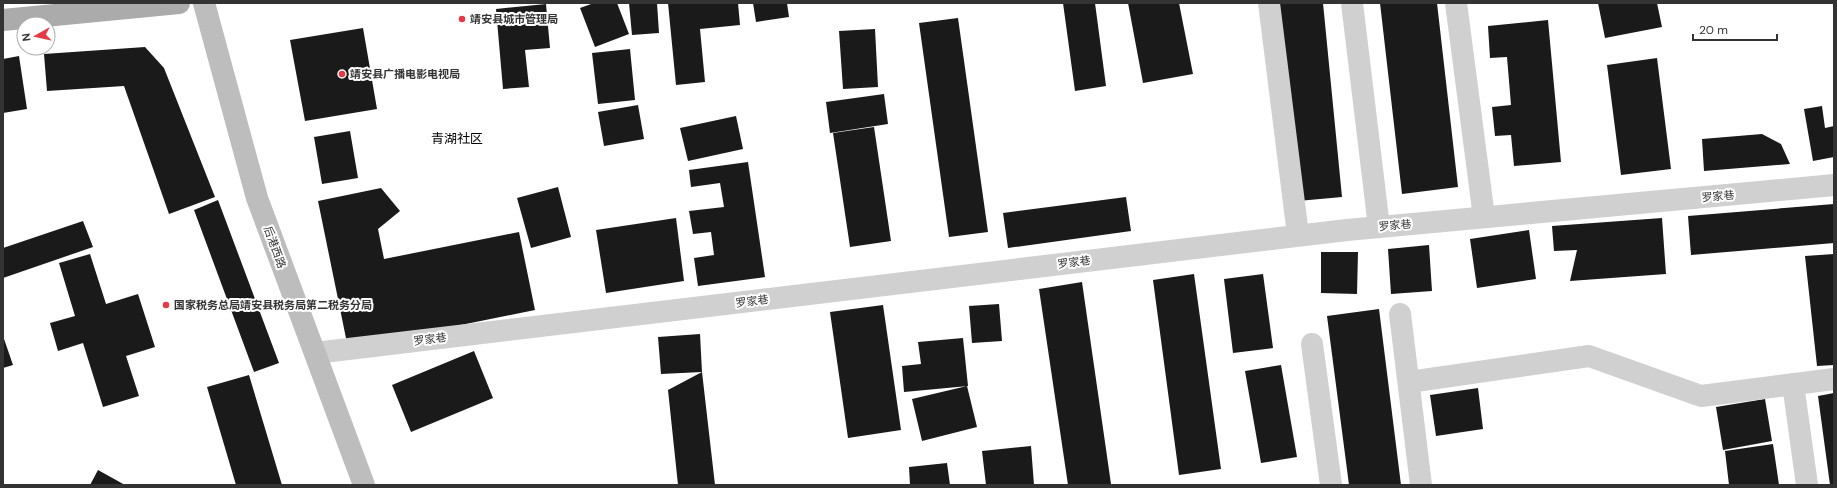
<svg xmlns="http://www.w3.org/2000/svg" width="1837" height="488" font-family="'DM Sans','Noto Sans SC',sans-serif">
  <rect width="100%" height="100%" fill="#fff"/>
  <path fill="#1a1a1a" d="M594,3H617L629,34L595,47L580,8Z
    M629,3H657L659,33L632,35Z
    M668,3H738L740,25L700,29L705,82L676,85Z
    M753,3H787L789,17L756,22Z
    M1063,3H1095L1106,86L1075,91Z
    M1128,3H1179L1193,74L1143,83Z
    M1278,3H1323L1342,197L1298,201Z
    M1380,3H1437L1458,187L1402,194Z
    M1598,3H1657L1662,27L1605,38Z
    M546,4L550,48L525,50L529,87L503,89L496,9Z
    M958,18L988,232L949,237L919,23Z
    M1548,20L1561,162L1514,166L1511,135L1495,136L1492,107L1511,105L1507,57L1490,58L1488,26Z
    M363,28L377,109L305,121L290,40Z
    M875,29L878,87L843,89L839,31Z
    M145,47L164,68L215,197L169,214L124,86L47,91L44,54Z
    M630,49L635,100L598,104L592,53Z
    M19,56L27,109L3,113V59Z
    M1657,58L1671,169L1621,175L1607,65Z
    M884,94L888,124L830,133L826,102Z
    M638,105L644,139L604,146L598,112Z
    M1822,106L1825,128L1834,126V157L1813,161L1804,109Z
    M736,116L743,149L688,161L680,128Z
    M874,127L891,241L850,247L833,133Z
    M350,131L358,178L322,184L314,137Z
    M1762,134L1781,144L1790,164L1704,171L1702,139Z
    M748,162L765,277L698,286L694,258L714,255L711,232L693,234L689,211L724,207L720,183L691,187L689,170Z
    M558,187L571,237L531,248L517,198Z
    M381,188L400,211L378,229L384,259L519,232L535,310L348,348L318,201Z
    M1126,197L1131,231L1008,248L1003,213Z
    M218,200L279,363L254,372L194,210Z
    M1834,204V243L1691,255L1688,216Z
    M676,218L684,281L606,293L596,230Z
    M1662,218L1666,274L1570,281L1577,250L1554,251L1552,226Z
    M83,221L93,247L3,278V248Z
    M1529,230L1536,279L1477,288L1470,239Z
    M1429,245L1432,291L1391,294L1388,249Z
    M1321,252H1358L1357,294L1321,293Z
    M90,254L106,304L138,294L155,347L126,356L139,396L103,407L83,343L58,351L50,323L75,316L59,263Z
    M1834,254V365L1817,366L1805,256Z
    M1194,274L1221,469L1179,475L1153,280Z
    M1263,274L1273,348L1233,353L1224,279Z
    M1082,282L1111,484L1103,485H1068L1039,289Z
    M999,304L1002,341L972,343L969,306Z
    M883,305L901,430L848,438L830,312Z
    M1379,309L1401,485H1349L1327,316Z
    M700,334L702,372L715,485H678L668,390L702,372L661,374L658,337Z
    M3,336L13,365L3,368Z
    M963,338L968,386L904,392L902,366L921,364L918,342Z
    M474,351L493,398L411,432L392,385Z
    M1281,365L1297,457L1261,463L1245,371Z
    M249,375L282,485H236L207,387Z
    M967,386L977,427L922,441L912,399Z
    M1478,388L1483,429L1436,436L1430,395Z
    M1834,393V485H1830L1818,396Z
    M1765,399L1772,441L1723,450L1716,407Z
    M1773,444L1779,485H1729L1725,451Z
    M1031,446L1034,485H986L982,451Z
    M947,463L950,485H910L909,467Z
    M98,470L125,485H90Z"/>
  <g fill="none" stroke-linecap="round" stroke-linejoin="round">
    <path stroke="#d0d0d0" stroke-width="22" d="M1269,3L1298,235
      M1352,3L1379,227
      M1456,3L1484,217
      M1400,314L1421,485
      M1312,344L1331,485
      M315,353L1347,230L1834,185
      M1409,382L1589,356L1701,396L1834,379
      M1793,384L1807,485"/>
    <path stroke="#bdbdbd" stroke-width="22" d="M204,3L257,198L364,485"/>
    <path stroke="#ababab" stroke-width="22" d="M3,20L179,3"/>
  </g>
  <g fill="#e63946" stroke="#fff" stroke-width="1.5">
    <circle cx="462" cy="19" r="4"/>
    <circle cx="342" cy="74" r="4"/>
    <circle cx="166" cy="305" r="4"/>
  </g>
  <g text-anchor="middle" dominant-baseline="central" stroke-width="4" stroke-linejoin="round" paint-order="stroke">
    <g font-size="11" font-weight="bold" fill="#333" stroke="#fff" text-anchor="start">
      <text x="470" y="19">靖安县城市管理局</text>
      <text x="350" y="74">靖安县广播电影电视局</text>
      <text x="174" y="305">国家税务总局靖安县税务局第二税务分局</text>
    </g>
    <g font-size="11" fill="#333" stroke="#fff">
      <text transform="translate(1718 196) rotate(-5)">罗家巷</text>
      <text transform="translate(1395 225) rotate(-5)">罗家巷</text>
      <text transform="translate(275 247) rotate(70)">后港西路</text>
      <text transform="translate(1074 262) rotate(-7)">罗家巷</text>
      <text transform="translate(752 301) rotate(-7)">罗家巷</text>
      <text transform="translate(430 339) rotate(-7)">罗家巷</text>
    </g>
    <g font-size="13" fill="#000" stroke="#fff">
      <text x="457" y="138">青湖社区</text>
    </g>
  </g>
  <rect width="1837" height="488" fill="none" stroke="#333333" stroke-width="8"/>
  <g transform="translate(36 36) rotate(262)"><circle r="19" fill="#ffffff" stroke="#adadad"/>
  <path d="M0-3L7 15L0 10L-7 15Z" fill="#e63946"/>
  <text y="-6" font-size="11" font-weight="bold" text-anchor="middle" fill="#333333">N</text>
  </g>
  <path d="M1693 34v6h84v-6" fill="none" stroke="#333333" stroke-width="2"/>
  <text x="1699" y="34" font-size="12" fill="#333333" stroke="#ffffff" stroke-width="3" paint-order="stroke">20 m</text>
</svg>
